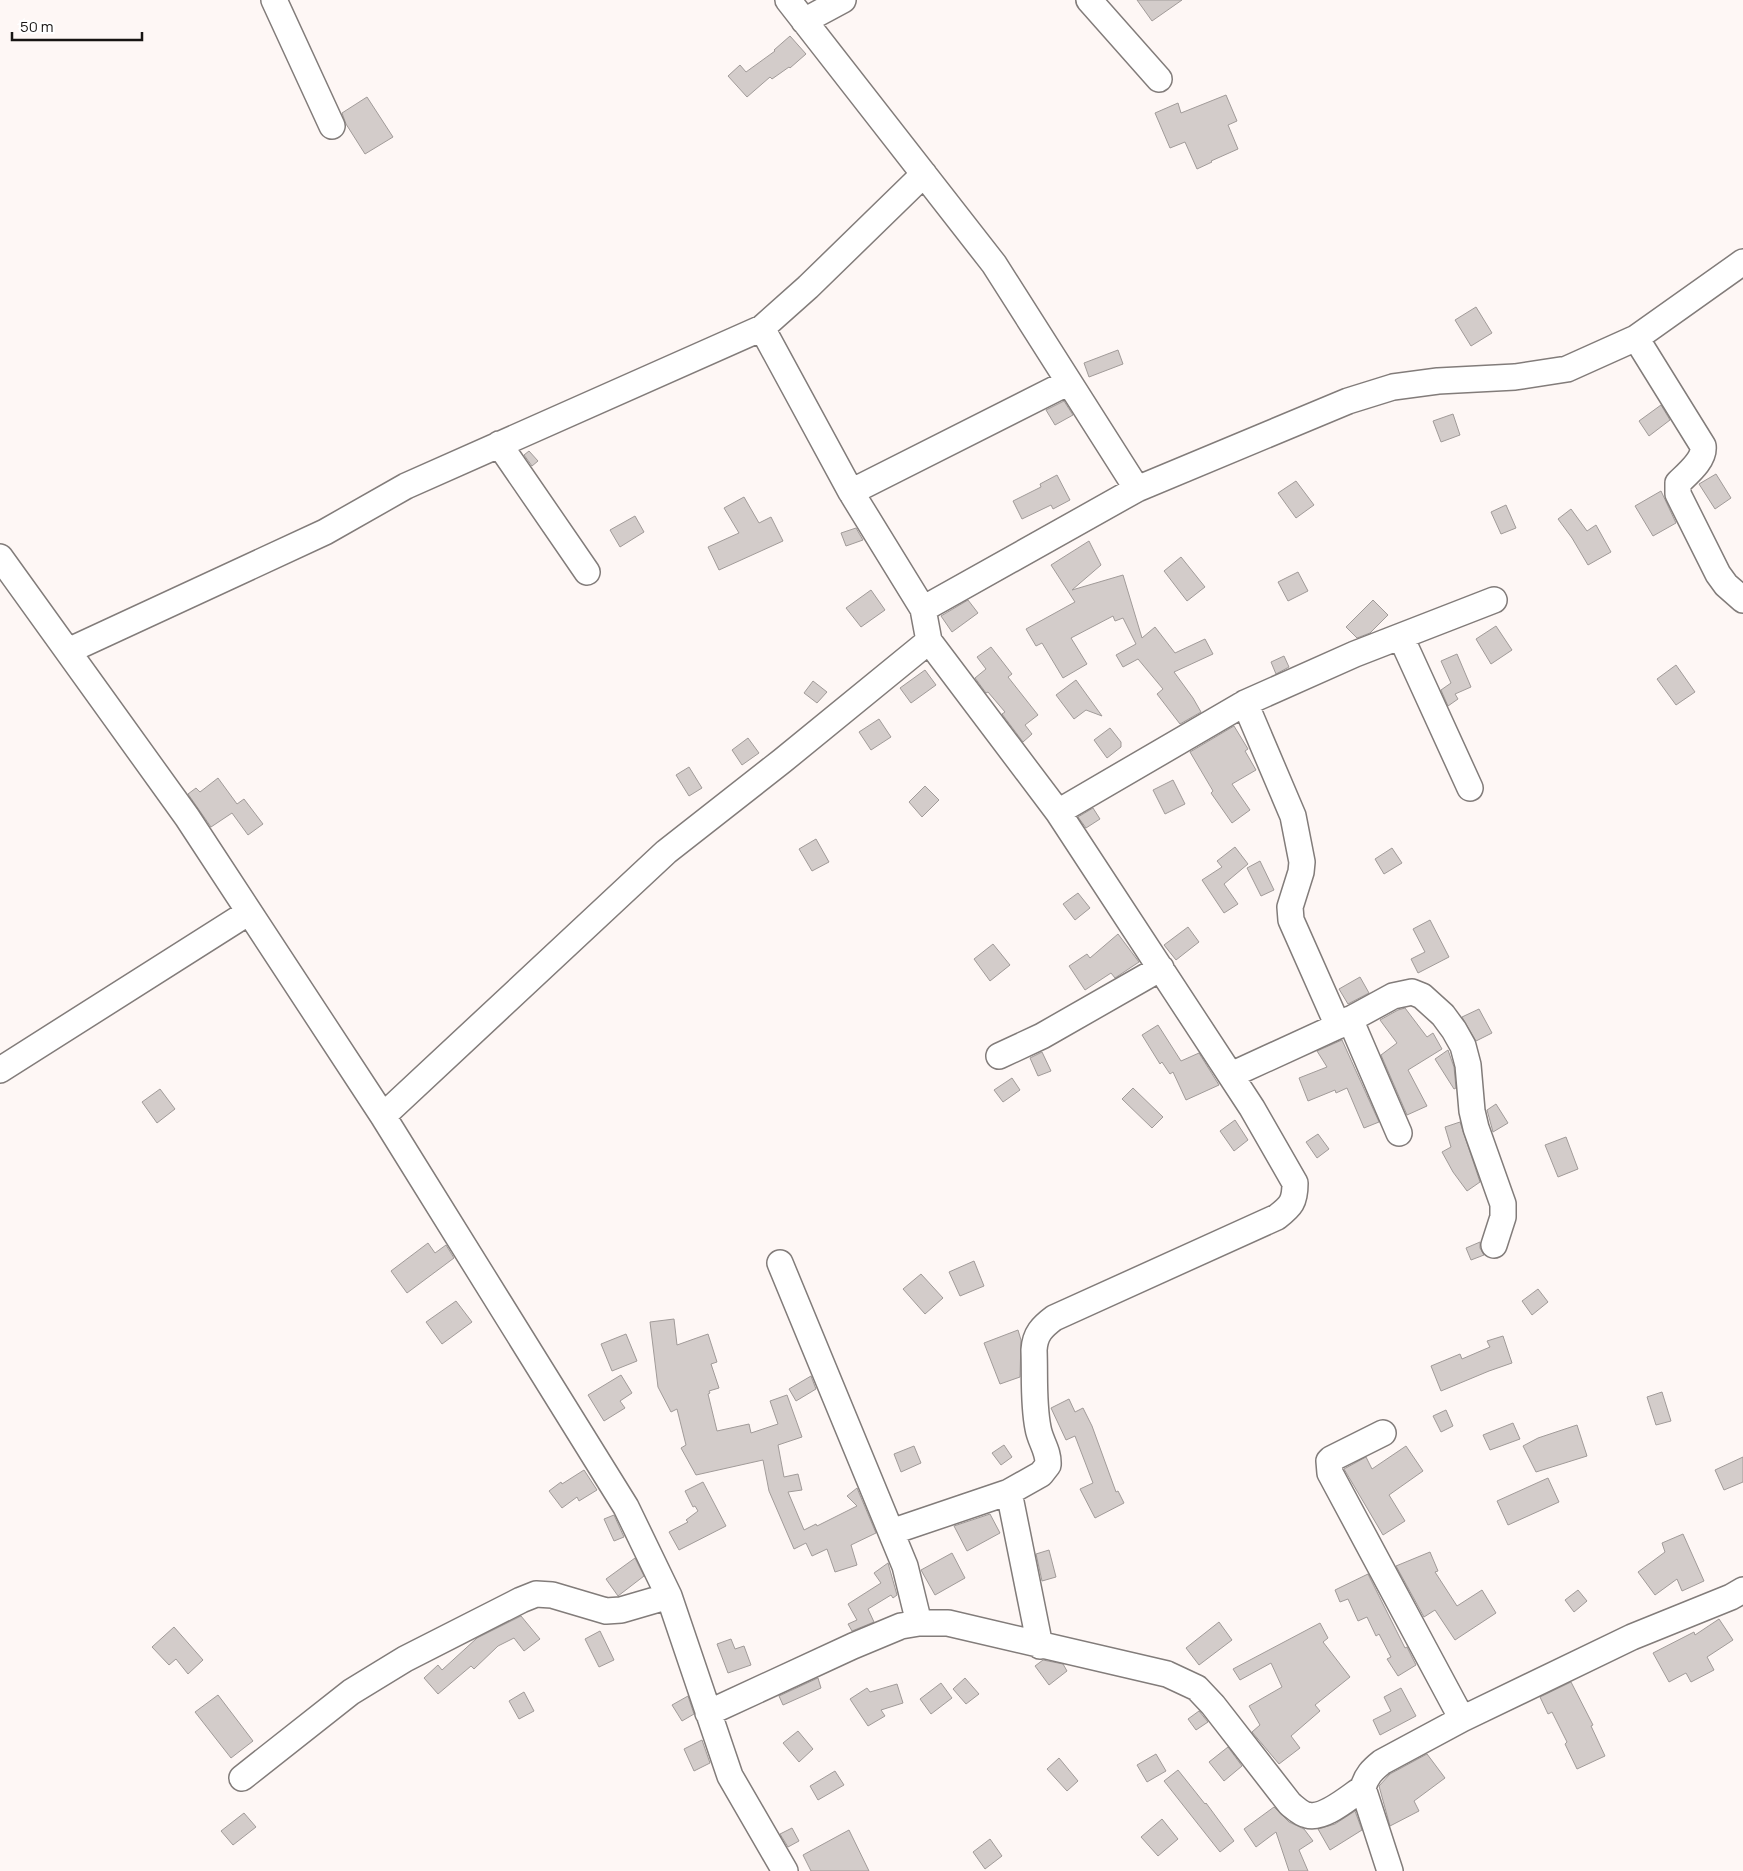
<svg xmlns="http://www.w3.org/2000/svg" width="1743" height="1871" font-family="Manrope,sans-serif">
  <rect width="100%" height="100%" fill="#fef7f5"/>
  <path fill="#d3ccca" stroke="#a19b99" d="M1137,0H1182L1152,21Z
    M790,36L806,54L790,68L789,67L772,79L770,77L747,97L728,76L740,65L746,72L775,51L774,50Z
    M1226,95L1237,121L1228,125L1238,149L1211,161L1212,162L1197,169L1185,142L1170,148L1155,113L1178,103L1181,113Z
    M367,97L393,137L365,154L346,124L342,113Z
    M1476,307L1492,333L1471,346L1455,320Z
    M1118,350L1123,364L1089,377L1084,363Z
    M1064,401L1073,415L1055,425L1046,410Z
    M1661,405L1670,420L1649,436L1639,421Z
    M1453,414L1460,435L1441,442L1433,421Z
    M529,451L538,461L532,466L524,455Z
    M1716,474L1731,498L1715,509L1699,484Z
    M1057,475L1070,500L1053,509L1051,505L1022,519L1013,501L1041,487L1040,484Z
    M1296,481L1314,505L1296,518L1278,493Z
    M1661,491L1676,523L1653,536L1635,506Z
    M744,497L759,523L771,517L783,541L719,570L708,547L739,533L724,508Z
    M1506,505L1516,528L1501,534L1491,512Z
    M1571,509L1587,531L1596,525L1611,552L1588,565L1572,538L1558,519Z
    M635,516L644,532L620,547L610,530Z
    M856,528L863,540L846,546L841,533Z
    M1089,541L1101,565L1072,590L1123,575L1142,638L1155,627L1175,653L1205,639L1213,654L1174,672L1193,698L1201,712L1180,724L1157,694L1163,689L1138,659L1123,667L1116,655L1136,644L1123,618L1115,621L1113,616L1071,638L1087,664L1063,678L1042,643L1036,646L1026,629L1075,602L1051,565Z
    M1181,557L1205,587L1187,601L1164,571Z
    M1298,572L1308,591L1288,601L1278,582Z
    M871,590L885,610L861,627L846,608Z
    M968,600L978,613L952,632L941,616Z
    M1373,600L1388,615L1370,633L1357,638L1346,627Z
    M1496,626L1512,650L1491,664L1476,639Z
    M991,647L1012,674L1008,677L1038,715L1025,725L1032,734L1023,742L1002,714L1005,712L988,692L986,693L975,678L986,669L977,657Z
    M1457,654L1471,687L1455,694L1458,699L1448,706L1441,690L1451,683L1441,661Z
    M1284,656L1289,667L1276,674L1271,662Z
    M1676,665L1695,692L1676,705L1657,679Z
    M925,670L936,685L911,703L900,688Z
    M1076,680L1102,716L1086,710L1074,719L1056,695Z
    M813,681L827,692L817,703L804,693Z
    M879,719L891,737L871,750L859,732Z
    M1234,726L1248,749L1245,751L1256,770L1232,784L1250,810L1232,823L1211,793L1213,791L1190,752Z
    M1110,728L1121,742V747L1107,758L1094,740Z
    M748,738L759,753L742,765L732,750Z
    M689,767L702,788L689,796L676,775Z
    M218,778L237,804L244,799L263,824L248,835L232,813L211,827L188,794L196,788L200,792Z
    M1173,780L1185,804L1165,814L1153,790Z
    M925,786L939,800L922,817L909,802Z
    M1093,808L1100,819L1086,828L1078,817Z
    M816,839L829,862L812,871L799,849Z
    M1235,847L1248,864L1224,884L1238,904L1224,913L1202,880L1222,867L1217,861Z
    M1392,848L1402,863L1384,874L1375,859Z
    M1260,861L1274,890L1261,896L1247,868Z
    M1078,893L1090,908L1075,920L1063,904Z
    M1430,920L1449,957L1418,973L1411,959L1425,952L1413,929Z
    M1188,927L1199,942L1176,960L1164,945Z
    M1118,934L1139,962L1115,978L1111,973L1085,990L1069,966L1087,954L1090,958Z
    M993,944L1010,965L990,981L974,959Z
    M1360,977L1369,993L1348,1004L1339,989Z
    M1405,1008L1427,1037L1433,1033L1442,1049L1408,1070L1427,1106L1407,1115L1381,1055L1397,1043L1380,1020L1398,1010Z
    M1479,1009L1492,1033L1476,1041L1462,1017Z
    M1158,1025L1181,1061L1199,1053L1219,1085L1186,1100L1173,1072L1170,1074L1162,1062L1160,1064L1142,1035Z
    M1342,1040L1379,1122L1364,1128L1347,1088L1336,1093L1335,1090L1308,1101L1299,1078L1327,1067L1317,1051Z
    M1448,1050L1454,1067L1456,1088L1454,1089L1435,1059Z
    M1042,1052L1051,1071L1038,1076L1030,1058Z
    M1012,1078L1020,1090L1003,1102L994,1090Z
    M1133,1088L1163,1117L1152,1128L1122,1099Z
    M160,1089L175,1109L157,1123L142,1102Z
    M1496,1104L1508,1123L1493,1132L1487,1110Z
    M1235,1120L1248,1140L1234,1151L1220,1131Z
    M1460,1122L1480,1182L1467,1191L1453,1172L1442,1152L1451,1147L1445,1127Z
    M1318,1134L1329,1149L1317,1158L1306,1142Z
    M1566,1137L1578,1169L1558,1177L1545,1145Z
    M1480,1242V1248L1484,1255L1471,1260L1466,1248Z
    M428,1243L435,1253L446,1245L454,1258L407,1293L391,1271Z
    M974,1261L984,1286L960,1296L949,1272Z
    M921,1274L943,1298L925,1314L903,1289Z
    M1538,1289L1548,1302L1532,1315L1522,1301Z
    M456,1301L472,1322L442,1344L426,1322Z
    M674,1319L677,1345L708,1334L717,1362L711,1364L719,1388L709,1391L710,1393L708,1394L717,1431L749,1424L751,1433L778,1424L770,1401L787,1395L802,1437L778,1445L784,1477L798,1474L802,1490L788,1492L804,1530L816,1524L817,1526L857,1506L847,1496L857,1488L876,1533L851,1545L857,1565L835,1572L827,1549L812,1556L806,1543L794,1549L769,1491L763,1460L696,1475L681,1448L686,1445L677,1409L671,1412L658,1387L650,1322Z
    M1018,1330L1021,1340L1020,1377L1000,1384L984,1343Z
    M626,1334L637,1361L612,1371L601,1344Z
    M1503,1336L1512,1363L1489,1371L1441,1391L1431,1366L1460,1354L1462,1359L1490,1347L1487,1341Z
    M621,1375L632,1393L620,1401L625,1408L604,1421L588,1395Z
    M811,1376L816,1389L796,1401L789,1389Z
    M1662,1392L1671,1421L1656,1425L1647,1397Z
    M1069,1399L1075,1412L1083,1408L1092,1426L1116,1492L1118,1491L1124,1503L1095,1518L1080,1489L1093,1483L1075,1436L1066,1440L1051,1408Z
    M1446,1410L1453,1426L1441,1432L1433,1416Z
    M1513,1423L1520,1439L1490,1450L1483,1435Z
    M1577,1425L1587,1456L1536,1472L1523,1446L1538,1438Z
    M1004,1445L1012,1457L1001,1465L992,1453Z
    M914,1446L921,1463L901,1472L894,1454Z
    M1406,1446L1423,1471L1389,1495L1405,1521L1383,1535L1344,1469L1366,1457L1372,1469Z
    M1743,1457V1482L1724,1490L1715,1470Z
    M584,1470L597,1490L579,1501L577,1497L562,1508L549,1491L561,1482L562,1484Z
    M1548,1478L1559,1502L1508,1525L1497,1501Z
    M703,1482L726,1526L679,1550L669,1532L688,1522L686,1520L698,1511L695,1506L693,1507L685,1491Z
    M990,1514L1000,1533L967,1551L954,1526Z
    M614,1515L624,1537L614,1541L604,1519Z
    M1683,1534L1704,1581L1682,1591L1677,1579L1655,1595L1638,1572L1665,1552L1662,1543Z
    M1049,1550L1056,1577L1042,1581L1036,1554Z
    M1430,1552L1438,1571L1435,1572L1457,1606L1482,1590L1496,1613L1455,1640L1435,1610L1424,1617L1396,1566Z
    M952,1553L965,1578L935,1595L921,1570Z
    M635,1558L644,1576L618,1596L606,1579Z
    M888,1563L897,1595L893,1598L891,1595L868,1609L874,1622L852,1631L848,1624L857,1620L848,1604L881,1583L874,1573Z
    M1368,1574L1405,1648L1407,1647L1416,1665L1398,1676L1387,1659L1391,1657L1379,1634L1376,1636L1367,1617L1358,1621L1348,1599L1340,1602L1335,1590Z
    M1578,1590L1587,1601L1574,1612L1565,1600Z
    M521,1616L540,1639L524,1651L514,1638L498,1646L474,1669L471,1666L438,1694L424,1678L438,1665L442,1670L477,1638Z
    M1719,1619L1733,1640L1707,1657L1714,1670L1691,1682L1686,1673L1669,1682L1653,1653L1694,1632L1695,1635Z
    M1219,1622L1232,1640L1199,1665L1186,1648Z
    M1320,1623L1328,1638L1323,1642L1350,1677L1315,1705L1320,1711L1291,1736L1300,1748L1279,1764L1252,1732L1260,1725L1249,1706L1282,1687L1271,1663L1240,1680L1233,1669Z
    M174,1627L203,1660L188,1674L176,1659L169,1665L152,1647Z
    M600,1631L614,1660L599,1667L585,1639Z
    M731,1639L735,1649L744,1646L751,1665L728,1673L717,1644Z
    M1043,1660L1063,1664L1067,1671L1049,1685L1035,1666Z
    M818,1678L821,1688L783,1705L779,1696Z
    M965,1678L979,1694L966,1704L953,1689Z
    M1571,1682L1593,1725L1591,1726L1605,1756L1577,1769L1565,1744L1567,1742L1552,1712L1548,1714L1540,1697Z
    M941,1683L952,1698L931,1714L920,1699Z
    M897,1684L903,1703L881,1710L885,1716L868,1726L850,1699L867,1688L870,1692Z
    M1401,1688L1416,1716L1380,1735L1373,1720L1391,1711L1384,1697Z
    M524,1692L534,1711L519,1719L509,1701Z
    M218,1695L253,1741L231,1758L195,1712Z
    M688,1696L694,1714L682,1721L672,1705Z
    M1199,1711L1208,1722L1196,1730L1188,1719Z
    M798,1731L813,1749L799,1762L783,1743Z
    M702,1740L710,1763L694,1771L684,1749Z
    M1228,1747L1242,1766L1224,1781L1209,1762Z
    M1156,1754L1166,1771L1147,1782L1137,1765Z
    M1427,1754L1445,1778L1414,1801L1419,1811L1390,1826L1379,1786L1390,1774Z
    M1059,1758L1078,1781L1067,1791L1047,1769Z
    M1178,1770L1205,1804L1206,1803L1234,1841L1220,1852L1164,1781Z
    M835,1771L844,1785L818,1800L810,1786Z
    M1274,1807L1289,1822L1304,1829L1313,1841L1299,1850L1308,1871H1289L1276,1832L1256,1847L1244,1829Z
    M1355,1811L1362,1830L1330,1850L1318,1829L1335,1824Z
    M244,1813L256,1827L233,1845L221,1831Z
    M1162,1819L1178,1839L1158,1856L1141,1837Z
    M792,1828L799,1841L788,1847L780,1834Z
    M849,1830L869,1871H811L803,1855Z
    M990,1839L1002,1856L985,1869L973,1852Z"/>
  <g fill="none" stroke-linecap="round" stroke-linejoin="round">
    <g stroke="#827c7a" stroke-width="28">
      <path id="minor" d="M274,0L332,126
        M788,0L994,264L1137,489
        M1089,0L1159,79
        M804,21L843,0
        M762,328L808,287L924,174
        M1636,338L1703,446C1705,460 1687,474 1678,483V494L1718,574L1726,585L1743,600
        M499,444L587,572
        M851,492L1069,382
        M0,557L187,817L383,1116L626,1507L669,1596L730,1776L785,1871
        M1401,637L1470,788
        M68,651L325,532L406,486L762,328L851,492L923,609
        M1245,703L1293,816L1302,862L1301,872L1290,907L1291,920L1338,1026
        M1058,812L1245,703L1355,654L1494,600
        M1350,1019L1399,1133
        M999,1056L1042,1036L1161,968
        M0,1070L249,912
        M1231,1075L1338,1026L1393,996L1412,992L1422,996L1443,1015L1454,1030L1463,1046L1468,1065L1472,1111L1476,1128L1503,1204V1217L1494,1245
        M383,1116L666,852L782,761L929,641L923,609L1137,489L1348,401L1393,387L1438,381L1515,377L1567,369L1636,338L1743,262
        M780,1263L905,1566L919,1623
        M1383,1433L1331,1459L1329,1461L1330,1473L1462,1719
        M1009,1492L1040,1646
        M891,1532L1009,1492L1041,1474L1048,1465C1049,1451 1040,1441 1038,1428C1033,1403 1035,1376 1034,1350C1035,1334 1042,1327 1054,1318L1277,1217C1291,1206 1295,1202 1295,1183L1252,1108L1058,812L929,641
        M708,1713L853,1646L901,1626L919,1623H948L1167,1674L1197,1688L1213,1705L1290,1804C1295,1808 1301,1814 1307,1815C1324,1820 1349,1797 1363,1788
        M242,1778L351,1692L405,1659L521,1600L536,1594L552,1595L606,1611L621,1610L669,1596
        M1390,1871L1363,1788C1366,1776 1372,1770 1382,1762L1462,1719L1632,1637L1731,1597L1743,1590"/>
    </g>
    <use href="#minor" stroke="#fff" stroke-width="25"/>
  </g>
  <path d="M12 32v8h130v-8" fill="none" stroke="#171413" stroke-width="2.5"/>
  <text x="20" y="32" font-size="15" fill="#171413" stroke="#ffffff" stroke-width="4" paint-order="stroke">50 m</text>
</svg>
